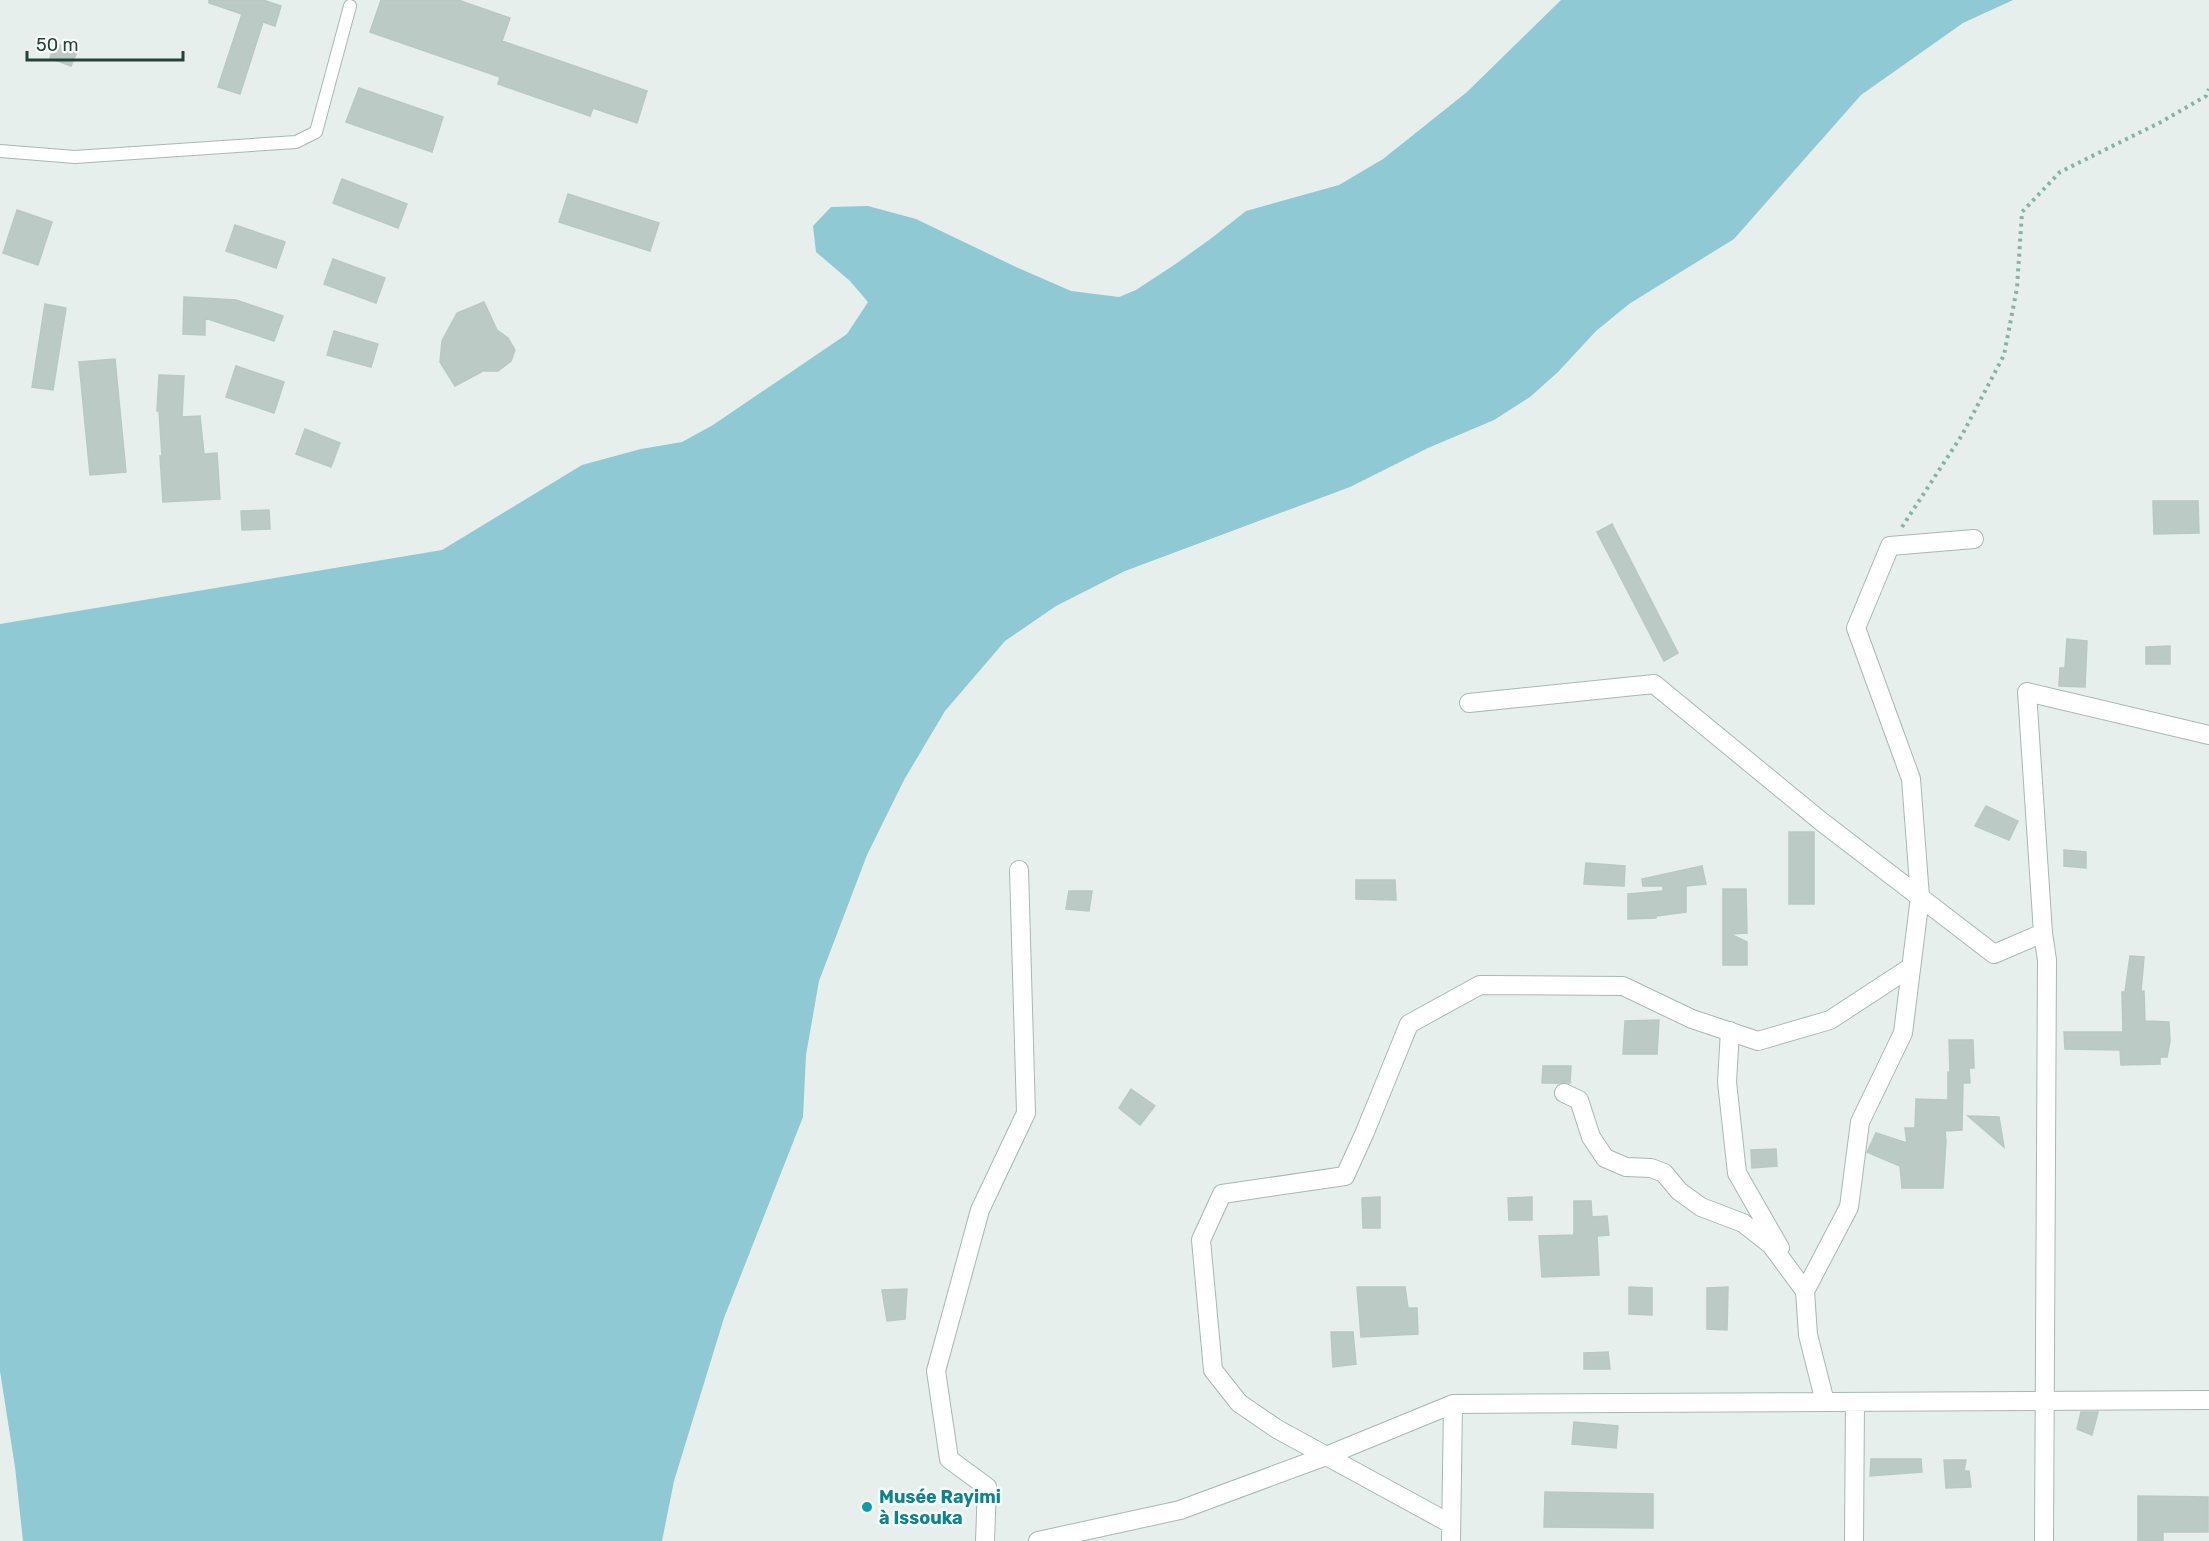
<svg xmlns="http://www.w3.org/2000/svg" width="2209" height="1541" font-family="Rubik,sans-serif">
  <rect width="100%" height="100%" fill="#e6efeb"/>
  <path fill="#8ec9d4" d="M1561,0H2013L1963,23L1861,95L1734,239L1629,304L1596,331L1558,372L1530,397L1494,420L1428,448L1350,487L1125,571L1056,606L1005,641L945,711L904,780L867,855L819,981L806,1055L803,1117L724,1318L674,1481L662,1541H23L15,1467L0,1371V624L442,550L582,465L641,449L682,442L713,425L847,334L868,302L850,281L816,252L813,226L831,207L868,206L916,219L1016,267L1071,291L1119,297L1136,290L1177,263L1213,237L1246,211L1339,185L1383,159L1467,92Z"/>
  <path fill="#bbcac4" stroke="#b8c9c2" stroke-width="1.5" d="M209,0H263L281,6L275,26L263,22L240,94L218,87L242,14L209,3Z
    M381,0H458L510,18L502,41L647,91L637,123L593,108L590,116L498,84L500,77L370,32Z
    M55,43L77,52L71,66L50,58Z
    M359,88L443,117L432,152L346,122Z
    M342,179L407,204L398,228L333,203Z
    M568,194L659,223L650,251L559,222Z
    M17,210L52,222L38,265L3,253Z
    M235,225L285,242L276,268L226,251Z
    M333,259L385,278L376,303L324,284Z
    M184,297L236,300L283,316L274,341L205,318V335L183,334Z
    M484,302L497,330L508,338L515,350L511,361L498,371H483L455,386L440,362L442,341L457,313Z
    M45,304L66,308L53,390L32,387Z
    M334,331L378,344L371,367L327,355Z
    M115,359L126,472L90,475L79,362Z
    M236,366L284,382L274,413L226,397Z
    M159,375L184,376L182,417L200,416L204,454L217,453L220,499L163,502L160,456H162L159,411H157Z
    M305,429L340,443L331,467L296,454Z
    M2153,501H2198L2199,533L2154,534Z
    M269,510L270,529L242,530L241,511Z
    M1612,524L1678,653L1664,661L1597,532Z
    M2067,639L2087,641L2085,687L2059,686L2060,668H2065Z
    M2170,646V664H2146V647Z
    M1986,806L2018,821L2009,840L1975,826Z
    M1789,832H1814V904H1789Z
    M2064,850L2086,852V868L2064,866Z
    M1586,863L1625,866L1624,886L1584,884Z
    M1702,866L1706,884L1686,886V912L1656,916V918L1628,919V894L1663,891V886H1643L1642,879Z
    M1356,880H1395L1396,900L1356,899Z
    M1723,889H1746L1747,933L1730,934L1747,942V965H1723Z
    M1069,891H1092L1089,911L1066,909Z
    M2130,956L2144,957L2141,991H2144L2145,1021L2169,1022L2170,1041L2167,1057H2160V1064L2121,1065L2120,1050L2065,1049L2064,1032H2123L2122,992H2125Z
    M1659,1020L1657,1054H1623L1625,1021Z
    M1949,1040H1973L1974,1068H1969L1970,1083H1963L1962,1130L1945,1131L1946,1141L1943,1188H1902L1900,1166L1867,1152L1876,1133L1907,1143L1905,1128H1915L1916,1099L1948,1100V1072H1950Z
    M1543,1066H1571L1570,1083H1542Z
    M1131,1089L1155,1106L1140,1125L1119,1108Z
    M1968,1116L1999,1117L2004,1147Z
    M1776,1149L1777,1166L1752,1168L1751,1150Z
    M1380,1197V1228H1363L1362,1198Z
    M1532,1197V1220H1509L1508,1198Z
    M1574,1201H1591L1592,1217L1607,1216L1609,1235L1597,1236L1599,1275L1542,1277L1539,1236L1574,1235Z
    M1357,1287H1405L1408,1308H1417L1418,1334L1361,1337Z
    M1629,1287L1652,1288V1315L1629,1314Z
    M1728,1287L1727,1330L1707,1329V1288Z
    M907,1289L905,1319L887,1321L882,1290Z
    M1331,1332H1353L1356,1364L1333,1367Z
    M1608,1352L1610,1369H1584V1353Z
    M2081,1412H2098L2092,1435L2077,1429Z
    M1574,1422L1618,1426L1616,1448L1572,1444Z
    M1871,1459H1921L1922,1472L1870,1476Z
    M1944,1460H1966L1964,1471H1969L1971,1487L1946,1488Z
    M1545,1492L1653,1494V1528L1544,1527Z
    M2138,1496L2208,1497V1532H2163V1541H2138Z"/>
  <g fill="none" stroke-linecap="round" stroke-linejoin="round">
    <g stroke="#a8b8b2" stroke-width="14">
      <path id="lane" d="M0,151L75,157L296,142L316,132L350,6"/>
    </g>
    <g stroke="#a8b8b2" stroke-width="20">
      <path id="street" d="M1469,703L1654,684L1822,822L1994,954L2043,933
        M1730,1031L1727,1082L1737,1173L1780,1248
        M1564,1093L1579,1100L1591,1137L1605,1158L1626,1167L1651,1168L1664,1173L1679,1191L1701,1207L1743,1223L1771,1245L1805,1291
        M1825,1402L1808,1335L1805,1291L1849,1207L1860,1122L1903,1033L1920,897L1911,779L1856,628L1890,546L1974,539
        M1451,1524L1277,1429L1239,1403L1213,1370L1201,1240L1222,1194L1345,1176L1365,1132L1409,1024L1480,985L1623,986L1692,1019L1758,1041L1830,1020L1911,967
        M985,1541L987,1487L949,1459L936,1371L980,1210L1026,1113L1019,870
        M1038,1541L1180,1510L1326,1456L1453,1404L2209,1400
        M1451,1541L1453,1404
        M1854,1541L1855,1402
        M2044,1541L2047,960L2043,933L2027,692L2209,735"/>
    </g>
    <path stroke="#86b3a5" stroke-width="4" stroke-dasharray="3 4.5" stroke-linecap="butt" d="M1902,527L1962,435L2004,355L2017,288L2022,212L2060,172L2161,122L2206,96L2209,89"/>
    <use href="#lane" stroke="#fff" stroke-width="12"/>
    <use href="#street" stroke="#fff" stroke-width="18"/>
  </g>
  <circle fill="#0f9aa8" stroke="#f7fbf9" stroke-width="2" cx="867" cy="1507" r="6"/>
  <g text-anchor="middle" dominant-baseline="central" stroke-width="5" stroke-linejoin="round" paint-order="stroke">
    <g font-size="18" font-weight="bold" fill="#0d838f" stroke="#f7fbf9" text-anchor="start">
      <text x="879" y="1497">Musée Rayimi<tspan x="879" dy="21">à Issouka</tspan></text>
    </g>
  </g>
  <path d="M27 51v9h156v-9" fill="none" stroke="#24423a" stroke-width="3"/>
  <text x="36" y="51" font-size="18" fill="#24423a" stroke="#f7fbf9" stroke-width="4.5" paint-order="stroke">50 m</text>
</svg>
